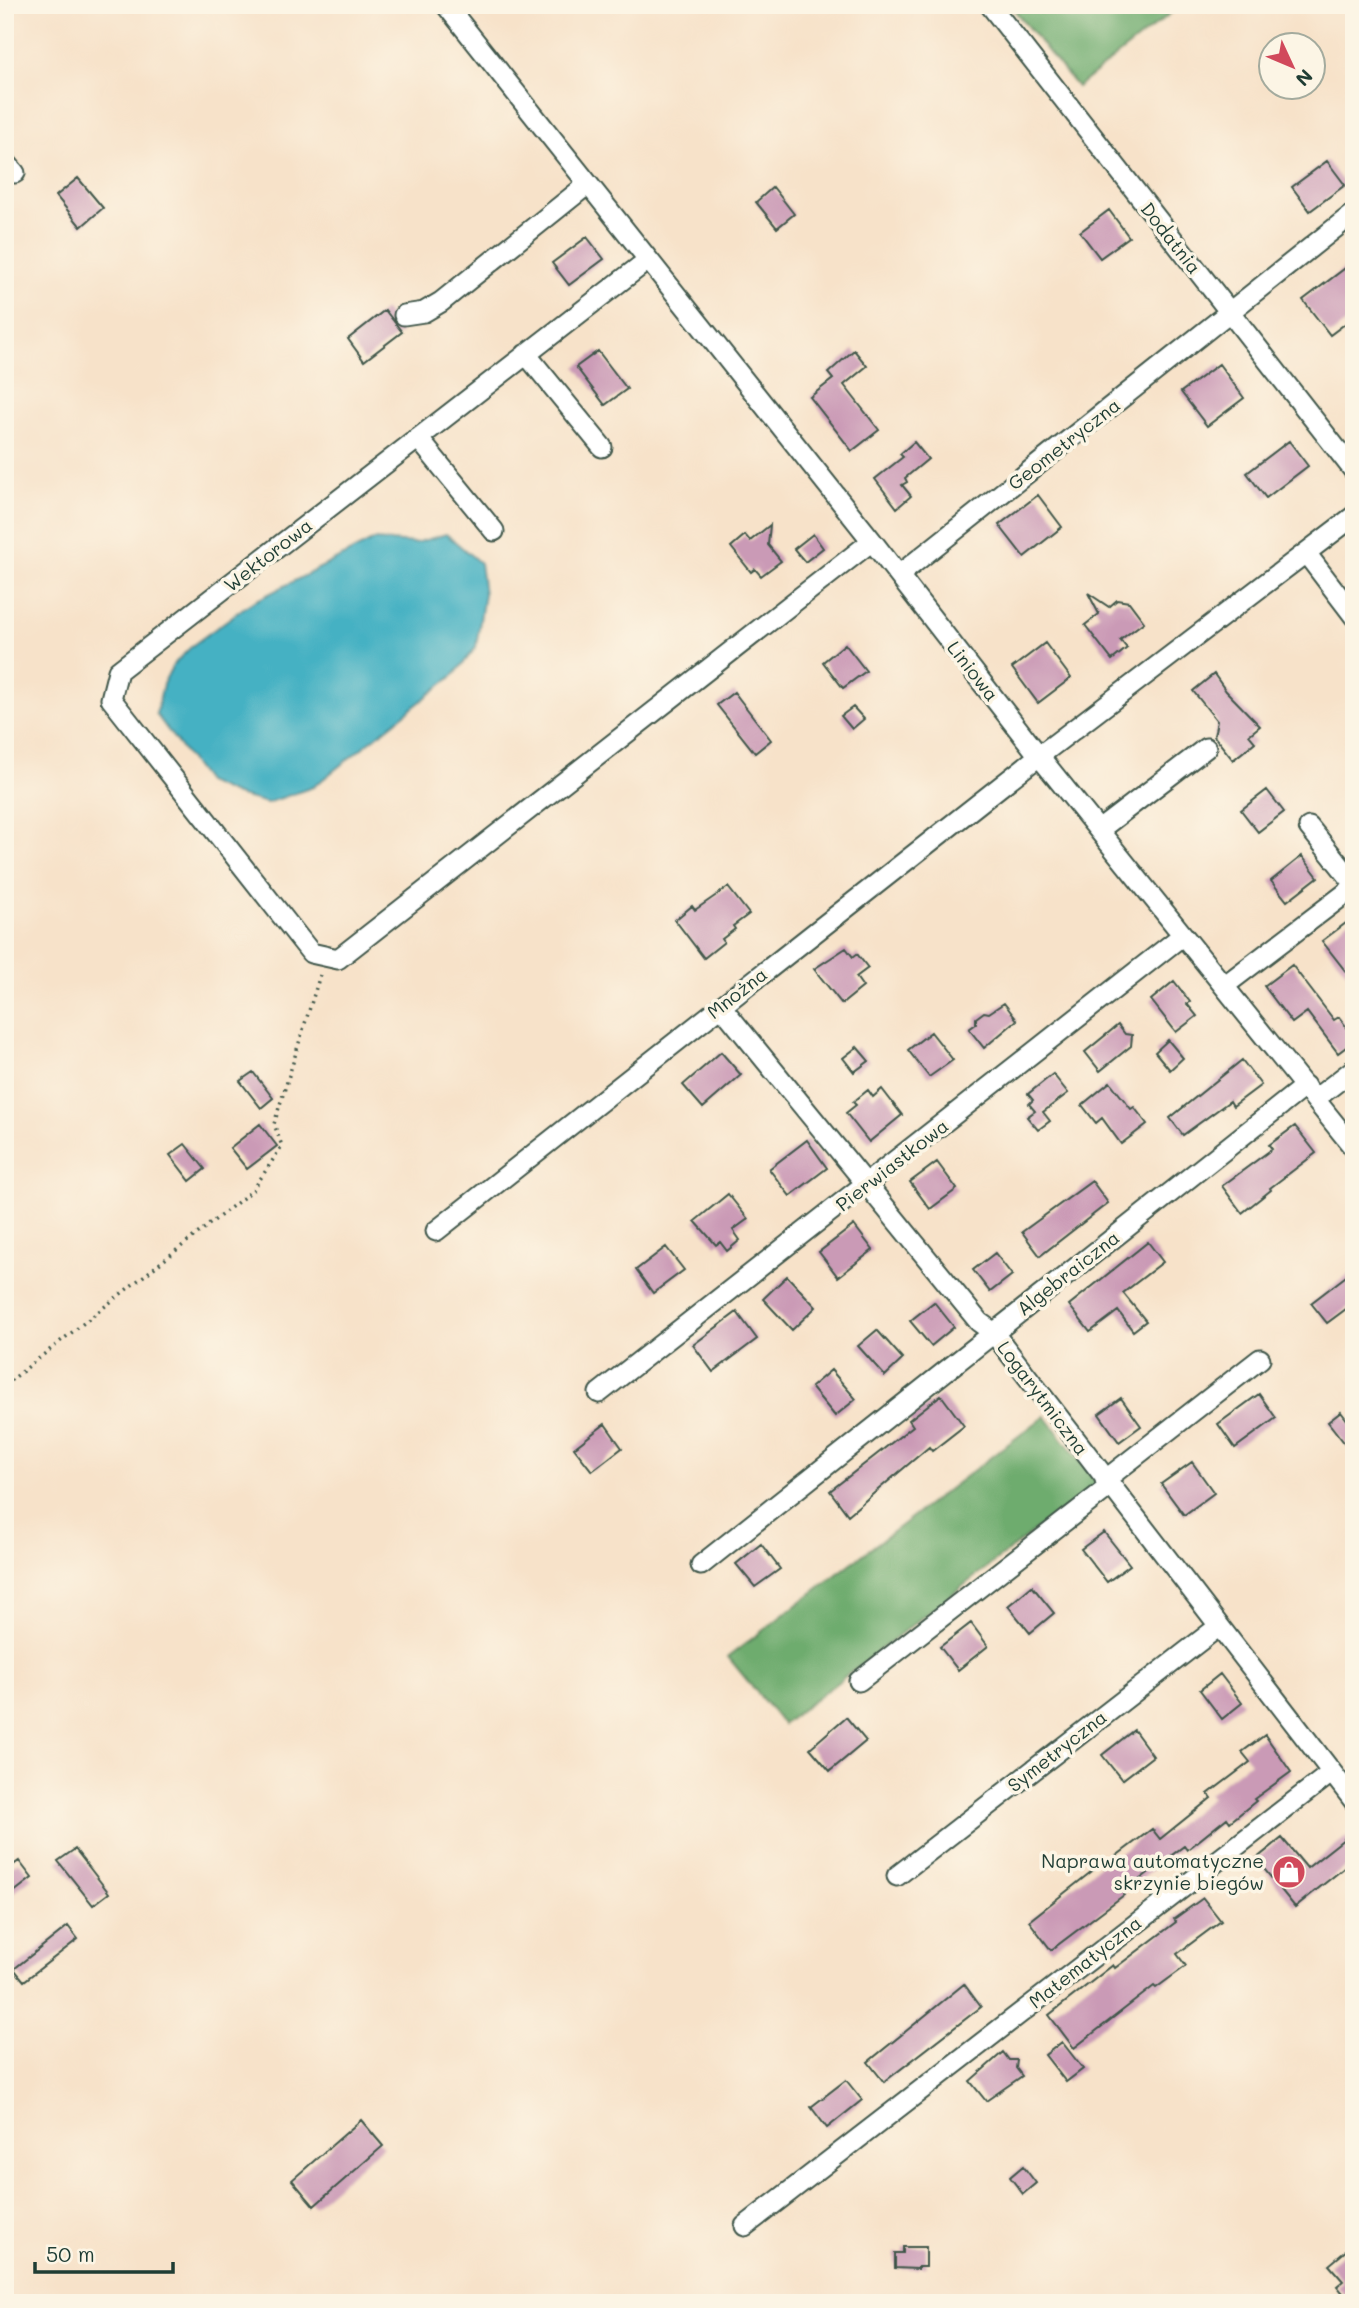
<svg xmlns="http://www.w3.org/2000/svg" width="1359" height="2308" viewBox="0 0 1359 2308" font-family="Mali,sans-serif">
  <rect width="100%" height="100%" fill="#fcf5e5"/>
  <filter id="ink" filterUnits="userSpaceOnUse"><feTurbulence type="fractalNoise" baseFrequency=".0143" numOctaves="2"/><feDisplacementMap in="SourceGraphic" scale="14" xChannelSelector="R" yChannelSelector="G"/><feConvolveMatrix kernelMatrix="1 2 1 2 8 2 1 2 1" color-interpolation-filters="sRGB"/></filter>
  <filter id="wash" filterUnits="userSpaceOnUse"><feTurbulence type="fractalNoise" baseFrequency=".00686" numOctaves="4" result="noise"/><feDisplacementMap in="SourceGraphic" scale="28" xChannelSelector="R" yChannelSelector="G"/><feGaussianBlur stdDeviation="1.57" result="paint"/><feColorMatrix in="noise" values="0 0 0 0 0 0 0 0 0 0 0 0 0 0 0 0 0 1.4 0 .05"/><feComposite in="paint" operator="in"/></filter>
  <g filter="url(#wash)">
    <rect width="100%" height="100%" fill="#f7e2c9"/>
    <path fill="#6eac6e" stroke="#467451" stroke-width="2" d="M 1010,5 L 1181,5 L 1077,87 Z
      M 1045,1416 L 1097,1483 L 783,1724 L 728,1657 Z"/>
    <path fill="#45b1c3" stroke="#32777c" stroke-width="2" d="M 446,534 L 480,563 L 484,594 L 476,647 L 455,674 L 313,787 L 267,803 L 236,795 L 206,782 L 156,714 L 163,684 L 173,665 L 193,645 L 249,604 L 374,540 L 415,543 Z"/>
    <g id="blocks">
      <path fill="#ca9ab6" d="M 1327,161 L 1345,185 L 1310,211 L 1292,187 Z
        M 78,178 L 103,208 L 81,227 L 56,196 Z
        M 773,187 L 794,214 L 777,228 L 756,202 Z
        M 1109,210 L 1129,237 L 1100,258 L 1080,232 Z
        M 587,237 L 604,259 L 569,285 L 552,263 Z
        M 1348,266 L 1354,274 L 1354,317 L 1330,335 L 1303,300 Z
        M 385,310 L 402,332 L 364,361 L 348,339 Z
        M 854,350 L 867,366 L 844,385 L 879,430 L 852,451 L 810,397 L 833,379 L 828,373 Z
        M 598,351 L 627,389 L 605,405 L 576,367 Z
        M 1219,364 L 1244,398 L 1207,426 L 1181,392 Z
        M 1289,441 L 1308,466 L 1266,498 L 1247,473 Z
        M 914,442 L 928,459 L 905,478 L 907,482 L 902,485 L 911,496 L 897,508 L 875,479 L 903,457 L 900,454 Z
        M 1038,495 L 1062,527 L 1024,557 L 999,525 Z
        M 770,525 L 768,545 L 781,561 L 761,576 L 755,569 L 751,572 L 731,547 L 745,535 L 750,541 Z
        M 813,534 L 823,548 L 805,562 L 794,549 Z
        M 1088,593 L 1109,607 L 1117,600 L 1129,602 L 1144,622 L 1120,640 L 1127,648 L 1112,660 L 1085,625 L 1099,614 Z
        M 1045,643 L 1071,678 L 1038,703 L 1012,668 Z
        M 845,644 L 866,671 L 843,688 L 823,662 Z
        M 1214,674 L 1226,691 L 1260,726 L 1249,735 L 1255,742 L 1233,760 L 1214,736 L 1217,721 L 1193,691 Z
        M 734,692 L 771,740 L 755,753 L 717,705 Z
        M 853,707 L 864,719 L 852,729 L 841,716 Z
        M 1267,790 L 1284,812 L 1258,832 L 1241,810 Z
        M 1302,856 L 1318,877 L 1287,901 L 1271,881 Z
        M 728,887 L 749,914 L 733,926 L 735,929 L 722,939 L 724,942 L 704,958 L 675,920 L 692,906 L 695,910 Z
        M 1354,917 L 1354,982 L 1322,941 Z
        M 846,948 L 853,957 L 857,954 L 868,968 L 856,977 L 863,987 L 842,1004 L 814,969 Z
        M 1292,965 L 1334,1020 L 1339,1017 L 1354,1037 L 1354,1041 L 1338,1053 L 1307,1012 L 1292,1023 L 1264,986 Z
        M 1174,981 L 1190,1002 L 1187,1004 L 1197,1016 L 1176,1032 L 1151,1000 Z
        M 1004,1003 L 1017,1020 L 984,1048 L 969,1029 L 976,1024 L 976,1018 L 984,1012 L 989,1013 Z
        M 1118,1025 L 1125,1034 L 1132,1035 L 1131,1046 L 1100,1071 L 1085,1052 Z
        M 931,1032 L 953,1060 L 929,1077 L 908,1050 Z
        M 1168,1040 L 1183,1058 L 1170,1070 L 1155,1052 Z
        M 857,1047 L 869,1061 L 854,1072 L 843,1058 Z
        M 721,1052 L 741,1075 L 703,1108 L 683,1085 Z
        M 1242,1060 L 1261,1085 L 1233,1106 L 1230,1101 L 1183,1135 L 1170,1118 Z
        M 253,1072 L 273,1098 L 261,1108 L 240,1081 Z
        M 1053,1074 L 1068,1093 L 1043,1112 L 1050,1121 L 1038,1130 L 1027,1117 L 1035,1111 L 1029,1104 L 1033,1100 L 1028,1094 Z
        M 1110,1082 L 1131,1109 L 1134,1107 L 1147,1124 L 1121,1144 L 1102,1118 L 1096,1123 L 1082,1105 Z
        M 882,1089 L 902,1115 L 869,1142 L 846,1113 L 856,1105 L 853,1102 L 868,1090 L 873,1097 Z
        M 260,1124 L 277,1146 L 247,1169 L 230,1148 Z
        M 1295,1126 L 1316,1153 L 1270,1188 L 1271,1190 L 1242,1213 L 1222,1186 L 1272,1149 L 1269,1145 Z
        M 807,1140 L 827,1168 L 790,1196 L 769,1169 Z
        M 185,1144 L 205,1169 L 190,1181 L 170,1155 Z
        M 937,1162 L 957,1189 L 930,1209 L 910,1182 Z
        M 1092,1181 L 1108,1203 L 1040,1256 L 1022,1232 Z
        M 728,1194 L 748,1219 L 733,1230 L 740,1240 L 727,1251 L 720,1242 L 716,1245 L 695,1221 Z
        M 854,1225 L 873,1250 L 838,1277 L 819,1252 Z
        M 1148,1242 L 1163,1262 L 1123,1293 L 1146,1321 L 1133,1331 L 1118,1311 L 1090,1332 L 1069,1305 Z
        M 666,1247 L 684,1270 L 653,1293 L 636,1270 Z
        M 995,1253 L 1012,1275 L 990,1292 L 973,1270 Z
        M 1354,1270 L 1354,1303 L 1327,1323 L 1311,1303 Z
        M 787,1276 L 816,1307 L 792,1330 L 763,1299 Z
        M 934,1302 L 954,1327 L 931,1346 L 910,1321 Z
        M 737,1312 L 757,1339 L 713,1372 L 693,1345 Z
        M 877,1330 L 903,1359 L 885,1376 L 858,1346 Z
        M 831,1370 L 856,1399 L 835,1416 L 811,1387 Z
        M 1259,1394 L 1276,1418 L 1235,1448 L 1218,1424 Z
        M 941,1395 L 964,1426 L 932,1451 L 929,1447 L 848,1515 L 830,1491 L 913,1426 L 909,1420 Z
        M 1121,1398 L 1141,1426 L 1119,1442 L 1099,1414 Z
        M 1341,1412 L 1354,1429 L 1354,1455 L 1328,1422 Z
        M 605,1424 L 622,1448 L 592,1471 L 574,1448 Z
        M 1192,1462 L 1214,1493 L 1184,1515 L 1161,1484 Z
        M 1104,1532 L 1130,1565 L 1107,1582 L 1081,1549 Z
        M 761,1544 L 780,1569 L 755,1587 L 736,1564 Z
        M 1032,1586 L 1054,1613 L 1030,1633 L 1008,1606 Z
        M 971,1623 L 988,1646 L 958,1670 L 940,1647 Z
        M 1220,1674 L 1242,1703 L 1222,1719 L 1200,1690 Z
        M 846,1717 L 866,1741 L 830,1771 L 810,1748 Z
        M 1134,1730 L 1153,1756 L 1122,1780 L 1102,1755 Z
        M 1265,1735 L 1291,1772 L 1254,1799 L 1256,1801 L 1230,1822 L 1227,1818 L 1187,1850 L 1184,1846 L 1123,1892 L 1124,1895 L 1051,1950 L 1029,1921 L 1101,1864 L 1103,1866 L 1152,1829 L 1160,1839 L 1211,1798 L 1208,1794 L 1250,1762 L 1242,1752 Z
        M 1354,1831 L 1354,1860 L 1295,1907 L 1256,1859 L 1282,1838 L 1307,1868 Z
        M 75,1849 L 109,1893 L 93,1905 L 58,1861 Z
        M 19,1861 L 32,1878 L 5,1899 L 5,1871 Z
        M 1203,1898 L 1221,1921 L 1177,1954 L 1186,1966 L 1156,1988 L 1154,1986 L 1074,2048 L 1049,2015 L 1113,1965 L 1115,1968 L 1176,1922 L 1174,1919 Z
        M 68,1926 L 78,1939 L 24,1981 L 14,1969 Z
        M 964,1984 L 981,2007 L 884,2082 L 868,2062 Z
        M 1062,2042 L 1083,2069 L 1066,2082 L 1045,2055 Z
        M 1003,2052 L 1009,2060 L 1017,2060 L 1016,2068 L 1022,2076 L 986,2101 L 970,2081 Z
        M 846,2080 L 862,2100 L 827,2128 L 811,2107 Z
        M 361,2120 L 383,2146 L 314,2206 L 292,2180 Z
        M 1023,2166 L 1036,2183 L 1023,2194 L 1010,2177 Z
        M 1354,2244 L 1354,2303 L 1351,2303 L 1337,2286 L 1343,2281 L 1329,2265 Z
        M 903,2247 L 926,2247 L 926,2267 L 918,2267 L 918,2269 L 895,2268 L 895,2253 L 903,2253 Z"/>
    </g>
  </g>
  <g filter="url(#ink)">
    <use href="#blocks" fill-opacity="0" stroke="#3f564a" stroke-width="2"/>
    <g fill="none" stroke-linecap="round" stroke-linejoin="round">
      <defs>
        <path id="minor" d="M 446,5 L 872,541 L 1039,756 L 1354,1148
          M 990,5 L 1354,471
          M 5,161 L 15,173
          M 648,260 L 118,671 L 111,699 L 311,953 L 338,959 L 872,541
          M 404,315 L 424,312 L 441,302 L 588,184
          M 526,354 L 602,447
          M 418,438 L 494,531
          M 1306,553 L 1354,616
          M 899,575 L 1354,213
          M 1309,827 L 1354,883
          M 1099,830 L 1206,748
          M 1224,986 L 1354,887
          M 721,1006 L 979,1322 L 993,1332 L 1354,1801
          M 1315,1099 L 1354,1069
          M 436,1231 L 1039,756 L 1354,516
          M 599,1393 L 1183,935
          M 1105,1480 L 1260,1359
          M 701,1565 L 1305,1086
          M 859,1681 L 1110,1486
          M 897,1876 L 1218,1627
          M 745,2226 L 1331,1773"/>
      </defs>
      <use href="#minor" stroke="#3f564a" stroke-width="23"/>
      <path stroke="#3f564a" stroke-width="3.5" stroke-dasharray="2 5" stroke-linecap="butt" d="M 5,1385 L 253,1190 L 282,1146 L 274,1124 L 320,975"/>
      <use href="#minor" stroke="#fff" stroke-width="19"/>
    </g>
  </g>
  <defs>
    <symbol id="shop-disc" viewBox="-11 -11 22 22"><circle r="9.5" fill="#d1495b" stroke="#fcf5e5"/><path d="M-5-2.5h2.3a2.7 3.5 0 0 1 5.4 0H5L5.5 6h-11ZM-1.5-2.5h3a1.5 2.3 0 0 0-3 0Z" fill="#fff"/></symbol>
  </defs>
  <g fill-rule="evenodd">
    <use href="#shop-disc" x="1270" y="1853" width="38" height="38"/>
  </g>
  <g text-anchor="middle" stroke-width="7" stroke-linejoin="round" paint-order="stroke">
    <g font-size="19" fill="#1f3d34" stroke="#fcf5e5">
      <text transform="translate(1171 238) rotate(52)" y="7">Dodatnia</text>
      <text transform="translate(1064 444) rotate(-38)" y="7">Geometryczna</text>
      <text transform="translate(268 555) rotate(-38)" y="7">Wektorowa</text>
      <text transform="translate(973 671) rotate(52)" y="7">Liniowa</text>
      <text transform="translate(737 993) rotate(-38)" y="7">Mnożna</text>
      <text transform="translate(892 1165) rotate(-38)" y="7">Pierwiastkowa</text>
      <text transform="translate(1068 1273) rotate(-38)" y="7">Algebraiczna</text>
      <text transform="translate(1043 1398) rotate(53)" y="7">Logarytmiczna</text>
      <text transform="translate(1057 1751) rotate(-38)" y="7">Symetryczna</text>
      <text transform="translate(1085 1962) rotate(-38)" y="7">Matematyczna</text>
    </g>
    <g font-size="19" fill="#1f3d34" stroke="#fcf5e5" text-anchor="end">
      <text x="1264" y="1868">Naprawa automatyczne<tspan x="1264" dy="22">skrzynie biegów</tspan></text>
    </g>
  </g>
  <rect width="1359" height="2308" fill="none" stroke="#fcf5e5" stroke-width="28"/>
  <g transform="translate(1292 66) rotate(134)"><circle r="33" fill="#fcf5e5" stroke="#a4ab9e" stroke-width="2"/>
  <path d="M0-5L12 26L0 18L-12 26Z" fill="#d1495b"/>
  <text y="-10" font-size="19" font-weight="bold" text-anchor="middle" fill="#1f3d34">N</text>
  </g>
  <path d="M35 2262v10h138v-10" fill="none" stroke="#1f3d34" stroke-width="3.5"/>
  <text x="46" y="2262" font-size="21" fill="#1f3d34" stroke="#fcf5e5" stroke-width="5" paint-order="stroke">50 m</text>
</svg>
